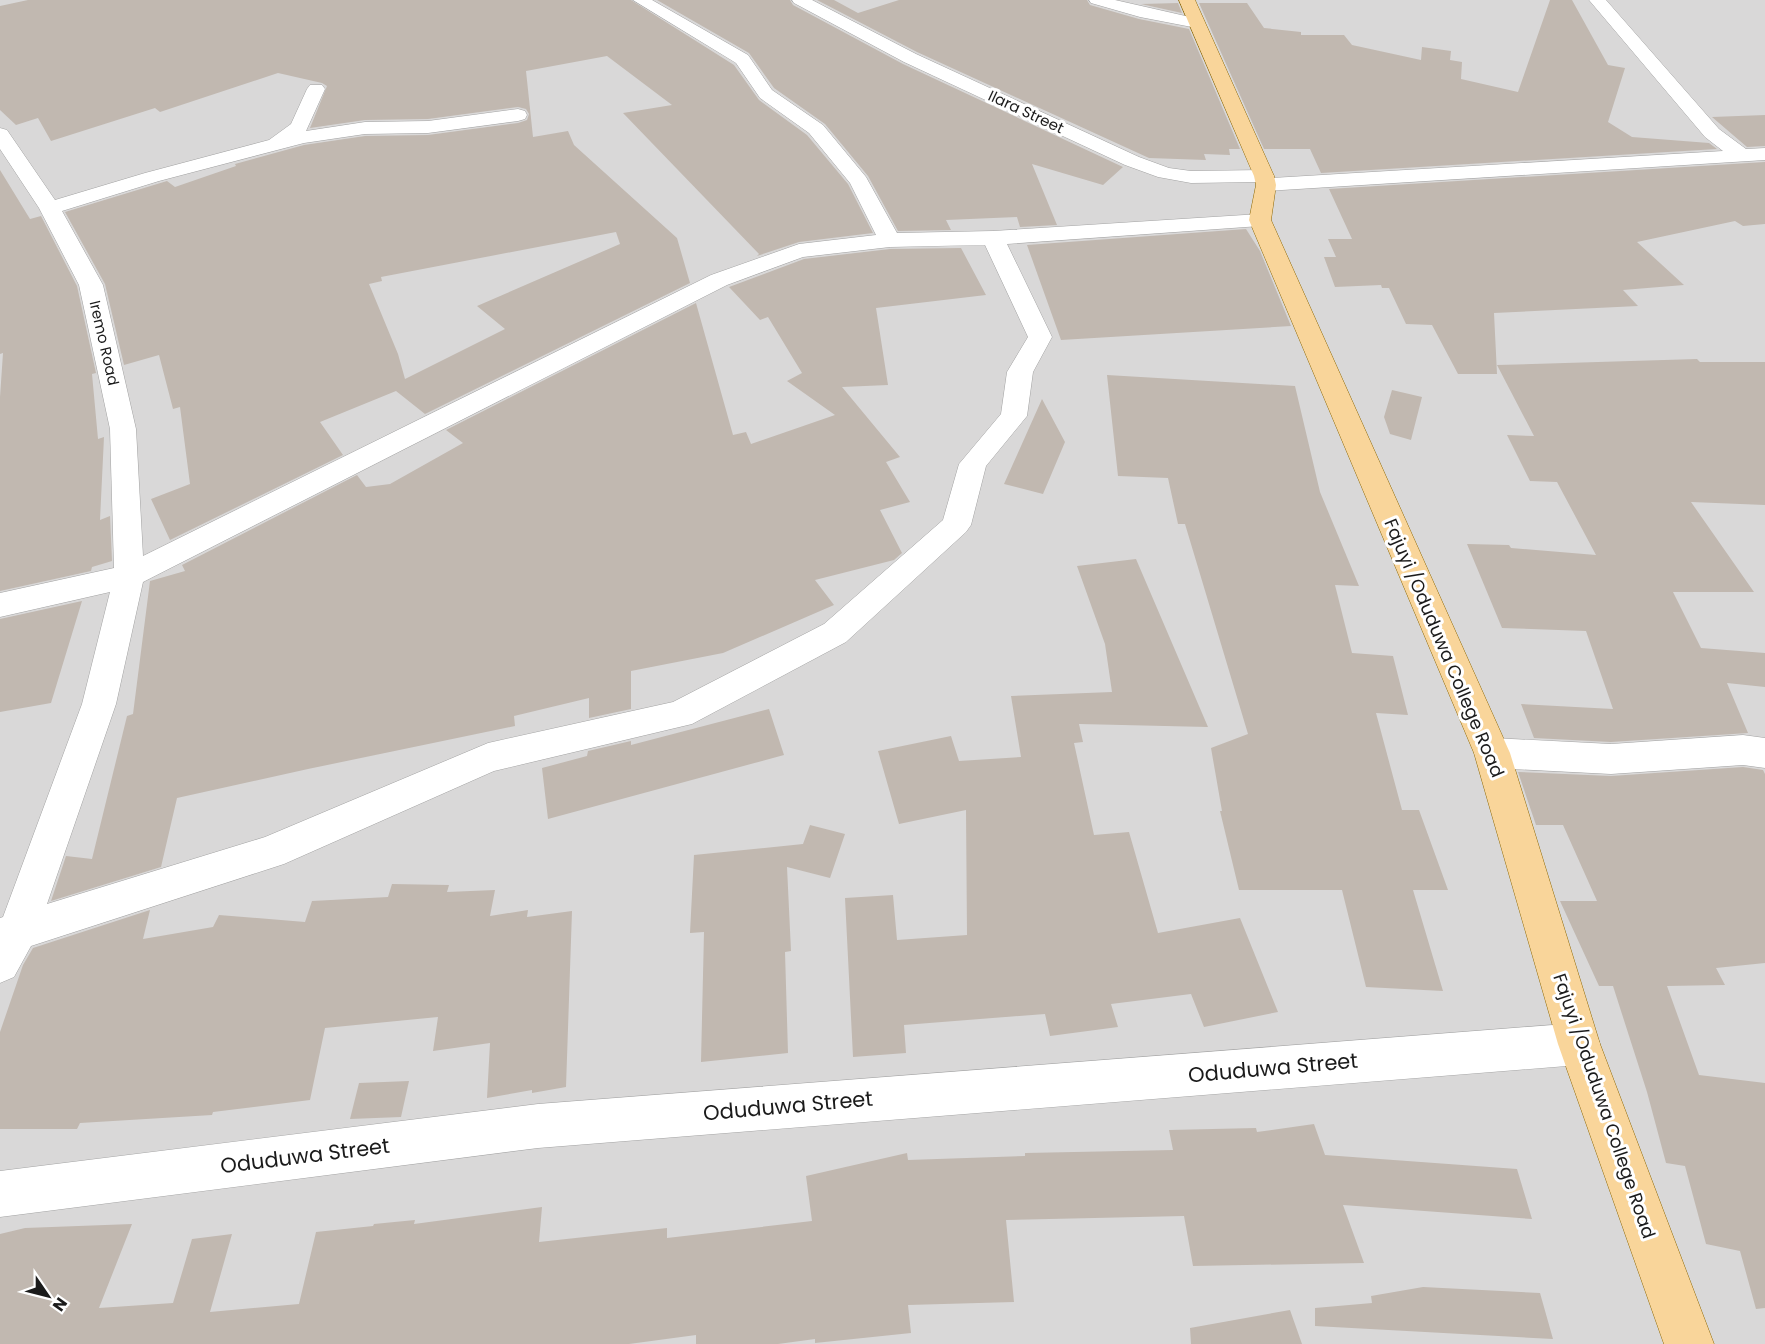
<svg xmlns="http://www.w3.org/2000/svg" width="1765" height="1344" viewBox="0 0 1765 1344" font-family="Poppins,sans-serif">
  <rect width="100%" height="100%" fill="#ede9e1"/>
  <path fill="#d9d8d8" d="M 0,0 L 1765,0 L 1765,1344 L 0,1344 Z"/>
  <path fill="#c1b8b0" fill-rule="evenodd" d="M 28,0 L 631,0 L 734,65 L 759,100 L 807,135 L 848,184 L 873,233 L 799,242 L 757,256 L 759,254 L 623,113 L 672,105 L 607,56 L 526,71 L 533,137 L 568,131 L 574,145 L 677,238 L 690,283 L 425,414 L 396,391 L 320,422 L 343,455 L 170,540 L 151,499 L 190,484 L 180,407 L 173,409 L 159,355 L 124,365 L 105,284 L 65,212 L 167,181 L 175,187 L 236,166 L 235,164 L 304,145 L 365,136 L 428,135 L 518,123 L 527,120 L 529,114 L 526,109 L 518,107 L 428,119 L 365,120 L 310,128 L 327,86 L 322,83 L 278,73 L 160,112 L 155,108 L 51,141 L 38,118 L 16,125 L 0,110 L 0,6 ZM 616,232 L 620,244 L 477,306 L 505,329 L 405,379 L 398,354 L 369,284 L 382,281 L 381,277 Z
    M 657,0 L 790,0 L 793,5 L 903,64 L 1123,167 L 1103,185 L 1032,164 L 1057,225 L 1020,227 L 1017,217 L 946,220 L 951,230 L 898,231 L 868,176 L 825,124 L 774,88 L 749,53 Z
    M 817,0 L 834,0 L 858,13 L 899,0 L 1087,0 L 1090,5 L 1139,19 L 1189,29 L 1240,149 L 1229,149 L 1230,155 L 1204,154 L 1206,160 L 1149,158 L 917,52 Z
    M 1550,0 L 1572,0 L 1608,65 L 1625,68 L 1608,122 L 1632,137 L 1709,143 L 1717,149 L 1321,173 L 1310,149 L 1264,149 L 1199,3 L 1247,3 L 1264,28 L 1301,32 L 1301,35 L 1344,35 L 1352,45 L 1421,60 L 1422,47 L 1451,51 L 1450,60 L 1462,62 L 1461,79 L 1518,92 Z
    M 1178,3 L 1182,13 L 1141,4 Z
    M 1765,115 L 1765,146 L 1747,147 L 1712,117 Z
    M 1765,162 L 1765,224 L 1743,226 L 1735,221 L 1637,242 L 1684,285 L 1623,290 L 1638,306 L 1494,313 L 1497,374 L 1458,374 L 1432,325 L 1406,324 L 1389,288 L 1382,288 L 1381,285 L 1335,287 L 1324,257 L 1336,257 L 1328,239 L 1352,239 L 1329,189 Z
    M 0,170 L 30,219 L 41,216 L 77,286 L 96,373 L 92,374 L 98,439 L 104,437 L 100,520 L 110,516 L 112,561 L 92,567 L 91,571 L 0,591 L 0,397 L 3,353 L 0,354 Z
    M 1246,229 L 1260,251 L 1291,326 L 1061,340 L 1027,245 Z
    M 961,248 L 986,295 L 876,308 L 888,385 L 842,387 L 900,457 L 886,462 L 910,502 L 880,510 L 902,553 L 894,560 L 815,580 L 834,605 L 723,653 L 631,671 L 631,709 L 589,718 L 589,698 L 514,716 L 515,726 L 308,769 L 177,798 L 161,867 L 51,901 L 66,856 L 92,859 L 127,716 L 133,714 L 150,581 L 185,571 L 182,565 L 357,475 L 366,487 L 390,484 L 463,443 L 446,430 L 696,303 L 733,435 L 746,432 L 751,444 L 835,415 L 787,381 L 802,373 L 768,317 L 760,320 L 729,287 L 804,259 L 890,249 Z
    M 1697,359 L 1700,362 L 1765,362 L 1765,505 L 1691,502 L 1754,592 L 1673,592 L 1701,648 L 1765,653 L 1765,687 L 1727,683 L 1748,733 L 1611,742 L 1534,738 L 1521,704 L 1613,709 L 1586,631 L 1502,628 L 1467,544 L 1509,545 L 1511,548 L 1596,555 L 1557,482 L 1530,481 L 1507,435 L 1534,436 L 1497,365 Z
    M 1107,375 L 1295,386 L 1320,492 L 1359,586 L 1335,585 L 1352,653 L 1393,656 L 1408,715 L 1376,713 L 1402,810 L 1419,810 L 1448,890 L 1413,890 L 1443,991 L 1366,987 L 1342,890 L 1239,890 L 1220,811 L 1222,811 L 1211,748 L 1248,734 L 1185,524 L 1178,524 L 1168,478 L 1118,476 Z
    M 1392,390 L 1422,397 L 1411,440 L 1390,434 L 1384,417 Z
    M 1042,399 L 1065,442 L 1043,494 L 1004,484 Z
    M 1136,559 L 1208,727 L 1079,724 L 1083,742 L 1074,743 L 1094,835 L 1129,832 L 1158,933 L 1240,918 L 1278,1012 L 1204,1027 L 1191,994 L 1111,1004 L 1118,1027 L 1050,1036 L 1045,1014 L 904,1025 L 906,1053 L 853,1057 L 845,898 L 893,895 L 897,940 L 967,935 L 966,810 L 899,824 L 878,751 L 951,736 L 959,761 L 1021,757 L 1011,696 L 1112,692 L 1105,644 L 1077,566 Z
    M 82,601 L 51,703 L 0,712 L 0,619 Z
    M 769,709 L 784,755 L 548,819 L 542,768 L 587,756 L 588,751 L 631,741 L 631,745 Z
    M 1743,767 L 1763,770 L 1765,774 L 1765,963 L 1716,968 L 1725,985 L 1667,986 L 1699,1075 L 1765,1083 L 1765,1308 L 1756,1309 L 1740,1251 L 1706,1244 L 1685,1166 L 1666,1163 L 1647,1092 L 1613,986 L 1599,986 L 1560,901 L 1597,901 L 1563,825 L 1536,825 L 1518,772 L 1611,776 Z
    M 810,825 L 845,834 L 830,878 L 787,867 L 791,951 L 785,952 L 788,1053 L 701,1062 L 704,932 L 690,933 L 694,855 L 803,844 Z
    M 392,884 L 449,885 L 447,892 L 495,890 L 490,916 L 528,910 L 527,917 L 572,911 L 566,1087 L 532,1093 L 532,1090 L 487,1098 L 490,1043 L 433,1051 L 438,1017 L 325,1028 L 310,1100 L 213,1112 L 212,1115 L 80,1123 L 77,1129 L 0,1129 L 0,1032 L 23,965 L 33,948 L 150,910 L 143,939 L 213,927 L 219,915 L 305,922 L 312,901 L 388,897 Z
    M 409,1081 L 401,1117 L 350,1119 L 359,1083 Z
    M 1314,1124 L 1325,1155 L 1517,1169 L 1532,1219 L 1343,1205 L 1364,1263 L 1193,1266 L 1184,1216 L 1006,1220 L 1014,1302 L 908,1305 L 911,1333 L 815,1343 L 815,1339 L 778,1344 L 696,1344 L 696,1335 L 629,1344 L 0,1344 L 0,1234 L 25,1228 L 132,1224 L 99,1308 L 173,1303 L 192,1239 L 232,1234 L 210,1312 L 299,1304 L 316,1232 L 373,1226 L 374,1224 L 415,1220 L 414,1224 L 542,1207 L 539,1242 L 667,1228 L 667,1238 L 812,1221 L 806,1176 L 907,1153 L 908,1160 L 1025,1156 L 1025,1153 L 1173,1150 L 1169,1130 L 1256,1128 L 1257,1132 Z
    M 1423,1287 L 1540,1293 L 1553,1339 L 1315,1326 L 1315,1308 L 1372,1303 L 1371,1296 Z
    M 1290,1310 L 1302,1344 L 1191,1344 L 1190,1328 Z"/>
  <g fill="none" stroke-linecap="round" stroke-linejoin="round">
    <defs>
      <path id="minor" d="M 633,0 L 652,0 L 748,55 L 772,90 L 823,125 L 866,177 L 897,233 L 993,231 L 1260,214 L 1268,215 L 1271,220 L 1268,225 L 1260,226 L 1007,244 L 1052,337 L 1033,372 L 1027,416 L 986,466 L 971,525 L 966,532 L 846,642 L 692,724 L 494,771 L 284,864 L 31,946 L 14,977 L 0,983 L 0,918 L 3,917 L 82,704 L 110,592 L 0,617 L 0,593 L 114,568 L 110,429 L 79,285 L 39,208 L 0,149 L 0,128 L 7,130 L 55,200 L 145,173 L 269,140 L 291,124 L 307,89 L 310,85 L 322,85 L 325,89 L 306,131 L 365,122 L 428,121 L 518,109 L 525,111 L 527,115 L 525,119 L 518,121 L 428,133 L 365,134 L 304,143 L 159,181 L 62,211 L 103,285 L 136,429 L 143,556 L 711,275 L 799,244 L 876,235 L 850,183 L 809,133 L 760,98 L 736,63 ZM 985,245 L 1028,337 L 1007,372 L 1001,414 L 959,464 L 943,520 L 824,624 L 673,702 L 488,743 L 265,837 L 47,904 L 116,704 L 143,582 L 727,285 L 803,257 L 890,247 Z
        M 792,0 L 812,0 L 916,54 L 1139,157 L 1169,168 L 1191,171 L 1264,170 L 1271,172 L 1274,176 L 1272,178 L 1723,151 L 1705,137 L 1589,0 L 1606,0 L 1719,129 L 1746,149 L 1765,148 L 1765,160 L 1266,191 L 1259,189 L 1256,185 L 1258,182 L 1191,183 L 1158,177 L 1125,165 L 904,62 L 794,3 Z
        M 1089,0 L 1115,0 L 1203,20 L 1205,23 L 1197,28 L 1140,17 L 1091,3 Z
        M 1743,735 L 1765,738 L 1765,768 L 1743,765 L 1611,774 L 1492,768 L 1480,763 L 1474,753 L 1480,743 L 1492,738 L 1611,744 Z
        M 1579,1023 L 1594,1029 L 1600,1044 L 1594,1059 L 1579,1065 L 538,1148 L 0,1217 L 0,1171 L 538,1104 Z"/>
      <path id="primary" d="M 1179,0 L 1195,0 L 1274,176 L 1276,185 L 1271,220 L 1510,753 L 1600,1044 L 1714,1344 L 1664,1344 L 1558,1044 L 1474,753 L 1249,220 L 1256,185 L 1254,176 Z"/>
    </defs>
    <use href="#minor" stroke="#a2a2a2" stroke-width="1"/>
    <use href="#primary" stroke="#8e6804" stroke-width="1"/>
    <use href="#minor" fill="#fff" fill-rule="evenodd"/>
    <use href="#primary" fill="#f9d59a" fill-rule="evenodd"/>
  </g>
  <g text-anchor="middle" stroke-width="6" stroke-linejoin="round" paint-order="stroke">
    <g font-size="15" fill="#1b1b1b" stroke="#fff">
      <text transform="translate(1026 112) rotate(25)" y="5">Ilara Street</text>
      <text transform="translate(104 343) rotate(77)" y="5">Iremo Road</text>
    </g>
    <g font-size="18" fill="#1b1b1b" stroke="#fff">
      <text transform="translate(1444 648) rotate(67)" y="6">Fajuyi /Oduduwa College Road</text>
      <text transform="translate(1604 1106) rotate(71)" y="6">Fajuyi /Oduduwa College Road</text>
    </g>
    <g font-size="21" fill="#1b1b1b" stroke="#fff">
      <text transform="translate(1273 1068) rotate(-5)" y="7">Oduduwa Street</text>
      <text transform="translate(788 1106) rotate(-5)" y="7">Oduduwa Street</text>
      <text transform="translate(305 1156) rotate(-7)" y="7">Oduduwa Street</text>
    </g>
  </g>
  <g transform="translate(48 1296) rotate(125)" stroke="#ffffff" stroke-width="4.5" paint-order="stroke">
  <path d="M0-4.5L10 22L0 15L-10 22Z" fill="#1b1b1b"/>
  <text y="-9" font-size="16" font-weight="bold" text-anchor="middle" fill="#1b1b1b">N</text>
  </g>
</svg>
